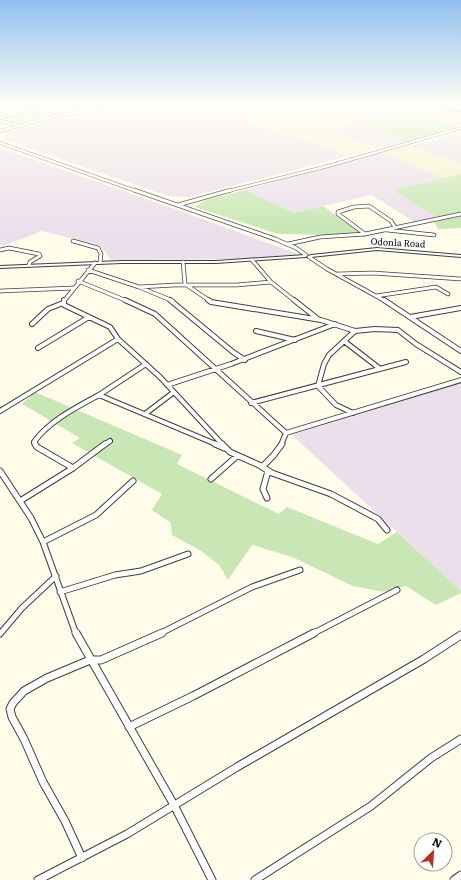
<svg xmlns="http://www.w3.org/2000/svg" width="461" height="880" viewBox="0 0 461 880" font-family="Literata,serif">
  <rect width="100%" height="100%" fill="#fffde9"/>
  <path fill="#eadfea" d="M 150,106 L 230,106 L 248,112 L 231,116 L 292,137 L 297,136 L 347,156 L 189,197 L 168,196 L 3,139 L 6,134 L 8,133 L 7,132 L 76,114 Z
    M 306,106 L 431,106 L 461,111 L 461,125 L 354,124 L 407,141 L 378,148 L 326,130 L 352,123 Z
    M 454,134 L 461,136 L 461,164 L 409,146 Z
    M 0,148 L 175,209 L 298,254 L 246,259 L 111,260 L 100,245 L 42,231 L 3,246 L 0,245 Z
    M 380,153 L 445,178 L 392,190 L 438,217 L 415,222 L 371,195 L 293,213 L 245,190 Z
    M 461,383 L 461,591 L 292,435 Z"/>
  <path fill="#f2f3cb" d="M 230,106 L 306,106 L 353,123 L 327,130 L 378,148 L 347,156 L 297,136 L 292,137 L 231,116 L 248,112 Z
    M 408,146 L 461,164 L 461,174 L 445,178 L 380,153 Z"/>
  <path fill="#c9e7b5" d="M 41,106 L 54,106 L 71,111 L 12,124 L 0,122 L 0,118 Z
    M 406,111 L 458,126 L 407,141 L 353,123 Z
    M 461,174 L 461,228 L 438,229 L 433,218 L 438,217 L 392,190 Z
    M 245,190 L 293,213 L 323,206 L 362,234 L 341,235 L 278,234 L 195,207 L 205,200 Z
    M 35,392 L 182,455 L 177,464 L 279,514 L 287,507 L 378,544 L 397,532 L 461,591 L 461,593 L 436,605 L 406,586 L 384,592 L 353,586 L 292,557 L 252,545 L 228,580 L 219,565 L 201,551 L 172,535 L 171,523 L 152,510 L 162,494 L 72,443 L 80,438 L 22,404 Z"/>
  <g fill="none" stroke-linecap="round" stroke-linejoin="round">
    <defs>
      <path id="minor-far4" d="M 83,106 L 94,108
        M 447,106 L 461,109
        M 0,108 L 6,106
        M 0,111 L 13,113 L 0,118
        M 13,114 L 39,106
        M 0,121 L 18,125
        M 0,131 L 56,116 L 123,106
        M 0,143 L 136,191
        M 228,191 L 328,166 L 461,128"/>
      <path id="minor-far3" d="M 134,190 L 275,239 L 296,248 L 306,255
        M 178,205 L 231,190
        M 387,230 L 434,235
        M 365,234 L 338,214 L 338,212 L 354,207 L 369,206 L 391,221 L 395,227
        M 73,241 L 98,248 L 101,254 L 100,262
        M 288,244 L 320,237 L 365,234 L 461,214
        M 0,250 L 9,248 L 39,254 L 40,256 L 30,262 L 29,265
        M 309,257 L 327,269 L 385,301
        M 252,260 L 271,282 L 295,301
        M 183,262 L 185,284 L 210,301
        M 88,270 L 139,287 L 173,301
        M 337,274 L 373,273 L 461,279
        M 78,281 L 127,301
        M 139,287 L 175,285 L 237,285 L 271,282
        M 0,291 L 73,288
        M 376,296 L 436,287 L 448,294
        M 64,301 L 95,263"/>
      <path id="minor-far2" d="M 64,300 L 64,305 L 110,327 L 118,339 L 160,377 L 223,445
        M 125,300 L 155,314 L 286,433
        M 170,300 L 233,352 L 245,360
        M 208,300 L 211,302 L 321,320 L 355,331 L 375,329 L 398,330 L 416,344 L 461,372
        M 294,300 L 318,319
        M 384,300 L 461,351
        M 410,317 L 461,308
        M 32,324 L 48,309 L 63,303
        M 256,331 L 295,340
        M 344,341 L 379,368
        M 38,348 L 89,317
        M 146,364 L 99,395 L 218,445
        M 167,385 L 231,364 L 335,324
        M 251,403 L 406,362
        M 0,411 L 118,339
        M 353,413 L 336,405 L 318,386 L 324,364 L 329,355 L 355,331
        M 145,414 L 174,392
        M 36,445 L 34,442 C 49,421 77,407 99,395
        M 104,445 L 110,441
        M 281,445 L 286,433 L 461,380"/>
      <path id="minor-far1" d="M 35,444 L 37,447 L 73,468
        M 215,444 L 224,448
        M 222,444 L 230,452 L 259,465 L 272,473 L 331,494 L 378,519 L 387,530
        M 262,467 L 273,456 L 282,444
        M 0,471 L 31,518 L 43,542 L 76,634
        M 211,479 L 237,456
        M 267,498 L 263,489 L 268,471
        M 20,501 L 73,468 L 105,444
        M 43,542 L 96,515 L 133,481
        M 60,592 L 115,575 L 141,571 L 188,554
        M 0,634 L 22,608 L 56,576
        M 159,634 L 252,587 L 300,570
        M 312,634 L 397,590"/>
      <path id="minor" d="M 76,633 L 174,805 L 212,880
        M 129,727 L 193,696 L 314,633
        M 82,858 L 65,821 L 43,782 L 24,739 L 12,717 L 10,709 L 13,703 L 24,691 L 47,678 L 90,660 L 101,660 L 162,633
        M 38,880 L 127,834 L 237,767 L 424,659 L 461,635
        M 255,880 L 371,806 L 431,758 L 461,739
        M 454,880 L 461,875"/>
      <path id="tertiary" d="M 438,106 L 441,106 L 461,109 L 461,111 Z
        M 377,248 L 461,255 L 461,257 L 377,250 L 311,257 L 309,256 L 311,255 Z
        M 305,255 L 306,255 L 306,257 L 216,263 L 122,263 L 0,268 L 0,266 L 122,261 L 216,261 Z"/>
    </defs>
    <use href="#minor-far4" stroke="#3e3e3e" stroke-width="3.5"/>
    <use href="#minor-far3" stroke="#3e3e3e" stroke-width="4.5"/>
    <use href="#minor-far2" stroke="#3e3e3e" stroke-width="6"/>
    <use href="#minor-far1" stroke="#3e3e3e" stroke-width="7"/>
    <use href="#minor" stroke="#3e3e3e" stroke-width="9"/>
    <use href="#tertiary" stroke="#3e3e3e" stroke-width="2"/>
    <use href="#minor-far4" stroke="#fff" stroke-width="2.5"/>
    <use href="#minor-far3" stroke="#fff" stroke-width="3"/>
    <use href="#minor-far2" stroke="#fff" stroke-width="4"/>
    <use href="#minor-far1" stroke="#fff" stroke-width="5"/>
    <use href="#minor" stroke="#fff" stroke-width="7"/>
    <use href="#tertiary" fill="#fff" fill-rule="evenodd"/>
  </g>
  <linearGradient id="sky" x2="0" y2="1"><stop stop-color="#91c0ed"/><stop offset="0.46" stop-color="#fffef5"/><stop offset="1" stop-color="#fffef5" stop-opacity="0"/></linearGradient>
  <rect width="461" height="229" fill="url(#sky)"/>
  <g text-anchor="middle" stroke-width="4" stroke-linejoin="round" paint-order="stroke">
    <g font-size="9" fill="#0b0b0b" stroke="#fff">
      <text transform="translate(398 243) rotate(3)" y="3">Odonla Road</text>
    </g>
  </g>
  <g transform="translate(433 852) rotate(25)"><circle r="19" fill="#ffffff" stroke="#9d9d9d"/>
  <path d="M0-3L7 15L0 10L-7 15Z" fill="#b73227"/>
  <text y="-6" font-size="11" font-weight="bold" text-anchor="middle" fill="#0b0b0b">N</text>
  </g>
</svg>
